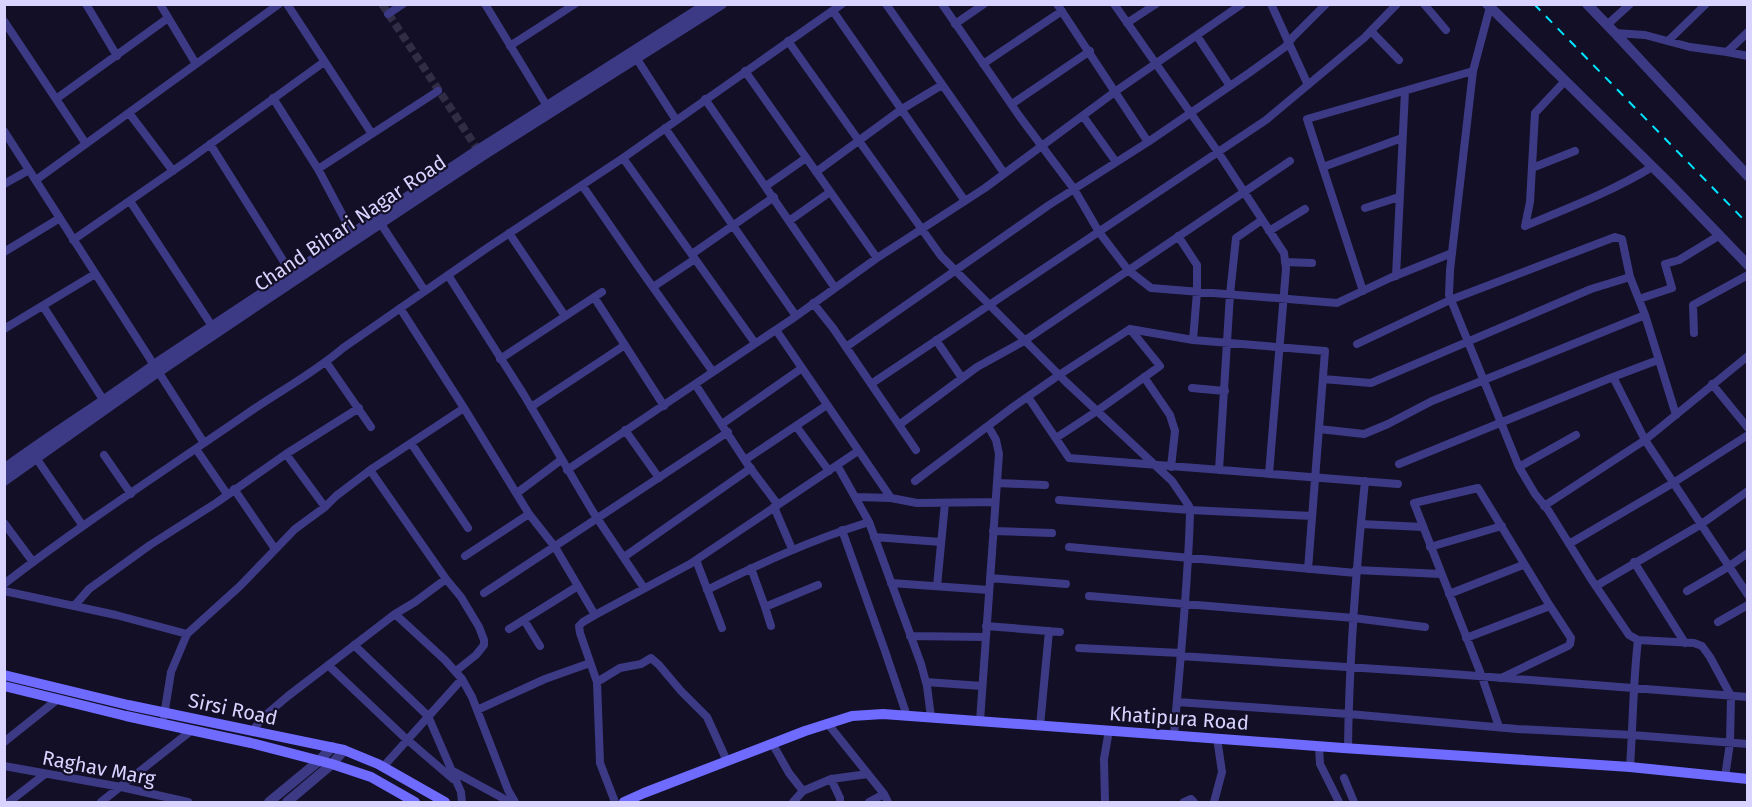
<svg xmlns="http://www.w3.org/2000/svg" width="1752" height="807" viewBox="0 0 1752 807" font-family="'Fira Sans',sans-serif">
  <rect width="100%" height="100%" fill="#130f26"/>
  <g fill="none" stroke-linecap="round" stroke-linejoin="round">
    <path stroke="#312d47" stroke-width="8" stroke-dasharray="8 4" stroke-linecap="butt" d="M 382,4 L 480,153"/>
    <path stroke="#3d3a85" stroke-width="8" d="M 86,4 L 117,56
      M 160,4 L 196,64
      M 287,4 L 372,134
      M 485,4 L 547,106
      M 886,4 L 1004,173
      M 942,4 L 1020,117 L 1074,189 L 1099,232 L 1128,270 L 1151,288 L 1337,303 L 1390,278 L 1452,253
      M 1057,4 L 1148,142
      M 1114,4 L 1218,152 L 1284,253 L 1286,269 L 1269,474
      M 1271,4 L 1308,85
      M 1424,4 L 1446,30
      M 1490,7 L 1473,71 L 1450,270 L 1449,295 L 1519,467 L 1535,494 L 1548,510 L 1591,579 L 1629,635 L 1638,640 L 1694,643 L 1702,646 L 1710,657 L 1731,696 L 1730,743 L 1725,777
      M 833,11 L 965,201
      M 388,14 L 403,4
      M 4,21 L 86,144
      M 1127,23 L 1156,4
      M 955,24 L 984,4
      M 1607,25 L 1630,4
      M 1371,31 L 1399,60
      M 1615,33 L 1645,35 L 1690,47 L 1727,52 L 1748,56
      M 1197,36 L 1230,86
      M 1669,40 L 1706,4
      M 788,41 L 941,256 L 1066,382 L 1172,481 L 1189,506 L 1190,513 C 1188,588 1180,661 1174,735
      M 510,46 L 575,4
      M 1727,52 L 1748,32
      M 635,56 L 676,120
      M 983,64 L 1062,11
      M 745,71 L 877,258
      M 273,98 L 318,169 L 352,233
      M 56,99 L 168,18
      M 705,99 L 835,288
      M 1012,104 L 1090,51
      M 129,113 L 173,171
      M 1083,116 L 1116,162
      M 665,128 L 796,316
      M 4,131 L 204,443
      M 210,144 L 291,273
      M 623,158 L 755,343
      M 1323,167 L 1402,138
      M 1532,168 L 1575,151
      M 318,169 L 438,91
      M 816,172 L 902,109 L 942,85
      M 36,180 L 279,4
      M 4,184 L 29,170
      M 582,185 L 640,269 L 713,372
      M 766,186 L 806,158
      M 130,201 L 212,326
      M 1365,208 L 1399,197
      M 789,221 L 830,192
      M 381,224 L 425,291
      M 1525,226 L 1530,202 L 1535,113 L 1565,81
      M 1525,226 C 1568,208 1613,191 1652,167
      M 1269,231 L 1305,209
      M 509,233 L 565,316
      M 1178,236 L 1197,265 L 1197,292 L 1193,340
      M 73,240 L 187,161 L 324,62
      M 4,252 L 60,218
      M 692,254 L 774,197
      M 1285,262 L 1312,263
      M 448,275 L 524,395 L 593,512 L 644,588
      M 1396,276 L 1405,91
      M 653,287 L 695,259
      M 1363,291 L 1307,119 L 1473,71
      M 594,297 L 664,406
      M 1639,299 L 1672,288 L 1665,264 L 1679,260 L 1720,235
      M 813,303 L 833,328 L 916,450
      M 43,306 L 104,401
      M 400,308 L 464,408 L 529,514 L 555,547 L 595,615 L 583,622 L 579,626 L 580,633 L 597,682 L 600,763 L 615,802
      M 4,329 L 95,274
      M 776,330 L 891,498 L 917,503 L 995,502
      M 1694,333 L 1693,305 L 1748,275
      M 936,340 L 962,378
      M 1357,344 L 1450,300 L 1615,237 L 1622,239 L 1630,277 L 1645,315 L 1676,415
      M 846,347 L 1049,205 L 1148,142 L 1249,73 L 1285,47 L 1293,37 L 1326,4
      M 500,359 L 602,292
      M 326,362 L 371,427
      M 1144,377 L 1170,415 L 1175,431 L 1171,467
      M 1613,377 L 1645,440 L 1748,595
      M 1323,379 L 1371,383 L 1591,289 L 1630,277
      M 695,384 L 748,465 L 778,505
      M 871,384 L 1266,120 L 1364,38 L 1397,4
      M 1712,384 L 1748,428
      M 1192,388 L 1225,391
      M 1028,397 L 1069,458 L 1398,484
      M 531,407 L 625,345
      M 722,424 L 802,368
      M 899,425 L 977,367 L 1024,341 L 1290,161
      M 796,426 L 829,471
      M 1319,429 L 1364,434 L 1388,424 L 1432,401 L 1645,315
      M 625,430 L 659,478
      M 1056,438 L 1097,411 L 1160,366 L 1130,329
      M 411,443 L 468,528
      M 196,449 L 227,494
      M 286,454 L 325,507
      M 34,455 L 83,526
      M 104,455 L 131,494
      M 745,460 L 827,405
      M 1399,464 L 1613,377 L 1658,360
      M 837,465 L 869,522 L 921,664 L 927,686 L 931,717
      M 1519,467 L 1576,435
      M 370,470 L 446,579 L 461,597 L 479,627 L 484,640 L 484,645 L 476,655 L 456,671
      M 567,470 L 792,319 L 877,258 L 985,188 L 1116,91 L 1242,4
      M 1219,470 L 1230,294 L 1236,238 L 1262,220
      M 915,481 L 1013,407 L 1059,375 L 1130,329 L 1193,340 L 1325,351 L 1308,569
      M 997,483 L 1045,485
      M 234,489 L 275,549
      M 517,493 L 561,460
      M 856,497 L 891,498
      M 1059,500 L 1190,510 L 1312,516
      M 1544,506 L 1645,440 L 1748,356
      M 774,507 L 792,549
      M 4,523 L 33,562
      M 1361,524 L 1423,527
      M 842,530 L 885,651 L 907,716
      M 993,531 L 1052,533
      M 874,537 L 941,542
      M 1569,544 L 1673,483 L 1748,435
      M 1069,547 L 1356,573
      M 1430,547 L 1502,526
      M 465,556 L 529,514
      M 624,557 L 751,468
      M 696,560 L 722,628
      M 1634,562 L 1685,643
      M 751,568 L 765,607 L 818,585
      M 1356,570 L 1441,574
      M 990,578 L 1066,584
      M 891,583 L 989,590
      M 4,584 C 83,523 167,469 248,413 C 280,391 314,373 343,348 L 487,248 L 623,158 L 842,4
      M 937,586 L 945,503
      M 1596,586 L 1700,525 L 1748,491
      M 707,590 C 761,563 811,540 869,522
      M 4,591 L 116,615 L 187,634
      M 1687,591 L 1728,567 L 1748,553
      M 484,593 L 728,432
      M 1449,594 L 1523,565
      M 1089,596 L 1354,618 L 1425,627
      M 75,605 L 89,589 L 150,545 L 216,503 L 286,454 L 359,408
      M 765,607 L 771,626
      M 395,614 L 445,660 L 462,679 L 472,697 L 508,790 L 515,802
      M 595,615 L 690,564 L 858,451
      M 524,620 L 540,646
      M 1718,622 L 1748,605
      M 986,626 L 1060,632
      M 509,629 L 578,586
      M 910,636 L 985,637
      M 1466,638 L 1550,606
      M 354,645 L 428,716 L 461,792 L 462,802
      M 1079,648 L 1180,653
      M 1180,656 L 1439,673 L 1748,697
      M 328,665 L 403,736 L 453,779
      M 597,682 L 620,668 L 641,664 L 651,658 L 659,665 L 681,691 L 707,717 L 727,761
      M 926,682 L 982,686
      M 1177,702 L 1349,714 L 1517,729 L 1632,735 L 1748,744
      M 477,710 L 545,679 L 590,663
      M 164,716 L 171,672 L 187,634 L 240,586 L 295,529 L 325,507 L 336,496 L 373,468 L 464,408
      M 980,721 L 999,454 L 996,440 L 988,426
      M 828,724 L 884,794 L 888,802
      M 1040,726 L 1049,631
      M 1499,727 L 1482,677 L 1414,503 L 1478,488 L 1550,606 L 1571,638 L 1570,644 L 1568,646 L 1501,678
      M 253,731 L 261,719 L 288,696 L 395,614 L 415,602 L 446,579
      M 4,742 L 58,699
      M 772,743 L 789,773 L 803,791 L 793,802
      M 1319,746 L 1320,764 L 1339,802
      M 1348,748 C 1349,659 1356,570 1365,481
      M 4,766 L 121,787 L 188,802
      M 383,767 L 462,679
      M 1630,767 C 1633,724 1633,682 1638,640
      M 451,770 L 510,802
      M 1344,778 L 1354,802
      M 831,779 L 840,798 L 840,802
      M 803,791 L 831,779 L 868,774
      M 9,802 L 45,774
      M 101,802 L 192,730
      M 869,802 L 884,794
      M 1105,802 L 1104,759 L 1109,730
      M 1184,802 L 1191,799 L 1194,802
      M 1214,802 L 1222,772 L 1217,738"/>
    <path stroke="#3d3a85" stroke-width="10" d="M 1487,4 L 1668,182 L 1748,265
      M 1587,4 L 1615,33 L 1748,176
      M 4,469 C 53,433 105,401 154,365 L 478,150 L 707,4
      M 4,481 L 158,372 L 295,280 L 482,156 L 722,4
      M 269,802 L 319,761 L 332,747
      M 287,802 L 332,764 L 344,750"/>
    <path stroke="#6f6bff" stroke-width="10" d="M 4,675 L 128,705 L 344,750 L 378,764 L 445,802
      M 4,686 L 126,716 L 251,743 L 332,764 L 371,777 L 415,802
      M 624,802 L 644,793 L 805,731 L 852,716 L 883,714 L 1343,748 L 1630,767 L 1748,779"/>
    <path stroke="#00e5ff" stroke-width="2" stroke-dasharray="9 8" stroke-linecap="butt" d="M 1534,4 L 1748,224"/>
  </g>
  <g text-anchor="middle" stroke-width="4.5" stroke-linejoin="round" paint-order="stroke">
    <g font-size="20" fill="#d9d4ff" stroke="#130f26">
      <text transform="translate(350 223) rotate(-34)" y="7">Chand Bihari Nagar Road</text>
      <text transform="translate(233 709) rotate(12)" y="7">Sirsi Road</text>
      <text transform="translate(1179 718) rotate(4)" y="7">Khatipura Road</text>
      <text transform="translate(99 768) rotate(11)" y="7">Raghav Marg</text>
    </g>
  </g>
  <rect width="1752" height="807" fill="none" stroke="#d9d4ff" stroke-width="12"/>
</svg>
